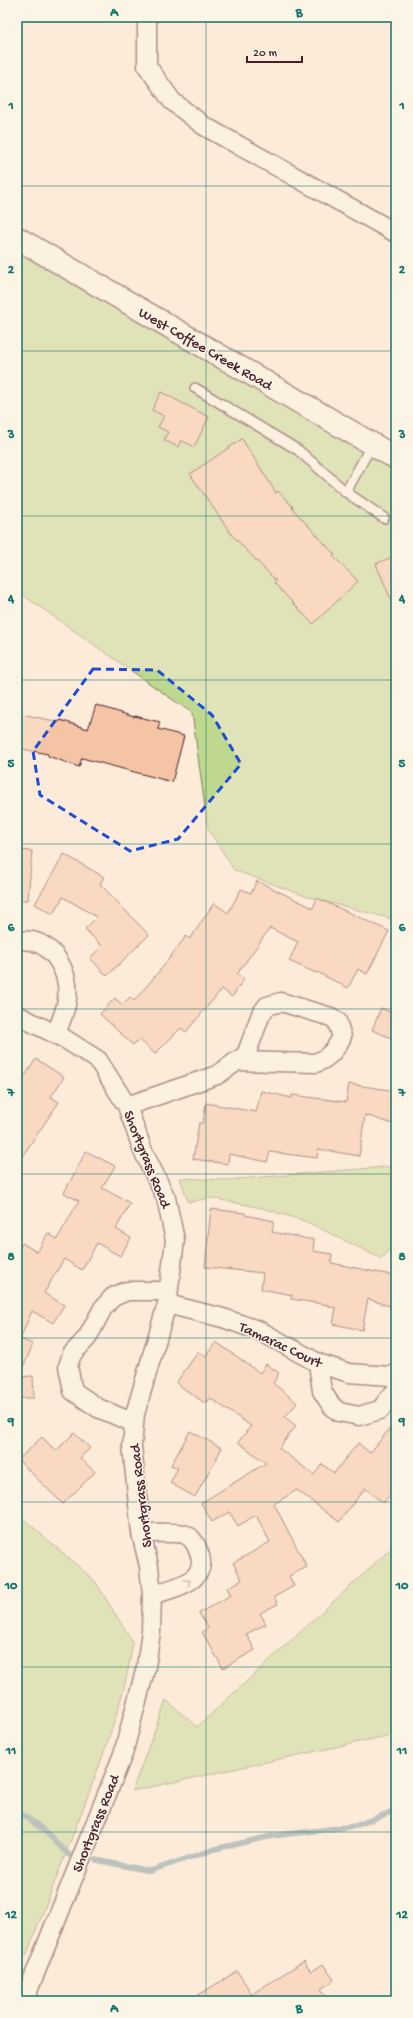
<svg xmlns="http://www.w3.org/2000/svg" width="413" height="2018" viewBox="0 0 413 2018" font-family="'Gochi Hand',sans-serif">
  <rect width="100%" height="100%" fill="#fbebd8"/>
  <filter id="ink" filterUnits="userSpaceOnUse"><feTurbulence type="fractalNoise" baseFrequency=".025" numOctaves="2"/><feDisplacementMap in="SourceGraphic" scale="8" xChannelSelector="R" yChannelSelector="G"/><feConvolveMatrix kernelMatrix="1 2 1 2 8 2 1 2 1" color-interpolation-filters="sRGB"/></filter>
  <g filter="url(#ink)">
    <path fill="#bed890" stroke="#847c5e" d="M 17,250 L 396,471 L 396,920 L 308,897 L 234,870 L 208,829 L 192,713 L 17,591 Z
      M 396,1166 L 396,1240 L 382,1259 L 305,1221 L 262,1208 L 211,1198 L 188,1202 L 180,1178 L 226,1180 Z
      M 17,1513 L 95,1581 L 133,1643 C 124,1702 103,1756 82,1811 C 63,1860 45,1908 26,1956 L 17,1958 Z
      M 396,1544 L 396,1734 L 132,1791 L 166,1700 L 197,1727 Z"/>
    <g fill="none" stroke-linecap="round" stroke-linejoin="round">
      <path stroke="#72919e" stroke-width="5.5" d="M 17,1811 L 44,1830 L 69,1855
        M 96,1860 L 150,1871 L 215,1849 L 272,1836 L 355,1826 L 396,1810"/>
    </g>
    <path fill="#f5c4a5" stroke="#4a1f2b" d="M 161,392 L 209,417 L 194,447 L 181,440 L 178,447 L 164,440 L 168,432 L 158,427 L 164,416 L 152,410 Z
      M 242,439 L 276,493 L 278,491 L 293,507 L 292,508 L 335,555 L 333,556 L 358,581 L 313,624 L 274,583 L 276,581 L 232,535 L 190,474 Z
      M 396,555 L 396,611 L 376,564 Z
      M 96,705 L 134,717 L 135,716 L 160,722 L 158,729 L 184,736 L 172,782 L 82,758 L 79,767 L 48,756 L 48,754 L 17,748 L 17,713 L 59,722 L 60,720 L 88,729 Z
      M 17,850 L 32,851 L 28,900 L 17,900 Z
      M 64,854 L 104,877 L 100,884 L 149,935 L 107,976 L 90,958 L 102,946 L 85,929 L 97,917 L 63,897 L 53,914 L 35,904 Z
      M 257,881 L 313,908 L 317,898 L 389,931 L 367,974 L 358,969 L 348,988 L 317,972 L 316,973 L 289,961 L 298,942 L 270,928 L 237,974 L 244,979 L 232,997 L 222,989 L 186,1032 L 181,1028 L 155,1054 L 139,1039 L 133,1045 L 100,1014 L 115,998 L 122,1005 L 130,997 L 134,1001 L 162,968 L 186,936 L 190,939 L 214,903 L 228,913 L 241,889 L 251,893 Z
      M 381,1008 L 396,1015 L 396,1040 L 372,1030 Z
      M 36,1059 L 64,1077 L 51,1097 L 59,1102 L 17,1164 L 17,1088 Z
      M 349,1084 L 396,1091 L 396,1125 L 365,1115 L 359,1156 L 318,1149 L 317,1158 L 270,1152 L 267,1162 L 229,1154 L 228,1164 L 193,1159 L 199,1123 L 203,1123 L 206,1103 L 256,1112 L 261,1091 L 292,1098 L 292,1095 L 346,1102 Z
      M 86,1151 L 115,1166 L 102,1188 L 130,1203 L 116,1229 L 131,1238 L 120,1256 L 97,1243 L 82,1270 L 64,1259 L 44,1293 L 64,1305 L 53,1323 L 32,1311 L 20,1339 L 33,1344 L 19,1377 L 33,1376 L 34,1398 L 17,1398 L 17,1252 L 22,1243 L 37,1252 L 48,1233 L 57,1239 L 79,1201 L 64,1193 Z
      M 211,1209 L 245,1213 L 245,1215 L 274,1221 L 272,1232 L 314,1240 L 313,1251 L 332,1254 L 331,1263 L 396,1276 L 396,1308 L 368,1299 L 362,1330 L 333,1324 L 336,1308 L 329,1307 L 329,1305 L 291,1299 L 292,1295 L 261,1289 L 263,1273 L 205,1267 Z
      M 216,1342 L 260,1373 L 266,1364 L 279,1373 L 273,1383 L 297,1403 L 285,1417 L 296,1426 L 279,1448 L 314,1475 L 322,1464 L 334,1473 L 358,1443 L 370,1453 L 396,1421 L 396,1488 L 383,1503 L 365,1488 L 339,1522 L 297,1490 L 274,1504 L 307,1567 L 289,1576 L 294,1586 L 274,1597 L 278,1604 L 260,1613 L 266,1624 L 246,1634 L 255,1650 L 223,1668 L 202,1632 L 208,1628 L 199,1613 L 231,1595 L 227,1588 L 242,1580 L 233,1563 L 270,1542 L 256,1515 L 238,1526 L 229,1512 L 212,1522 L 201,1503 L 266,1463 L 238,1442 L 251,1426 L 210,1398 L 206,1404 L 176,1383 L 198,1352 L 205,1357 Z
      M 190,1431 L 222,1448 L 195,1497 L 170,1483 L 178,1468 L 171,1465 Z
      M 74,1433 L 90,1448 L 80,1458 L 95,1472 L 63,1504 L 18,1460 L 42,1437 L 56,1451 Z
      M 304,1961 L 311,1972 L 323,1964 L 334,1980 L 321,1989 L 329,2001 L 189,2001 L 237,1971 L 252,1994 Z"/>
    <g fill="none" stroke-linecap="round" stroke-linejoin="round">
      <defs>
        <path id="lane" d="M 195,388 L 298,450 L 346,492 L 384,518
          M 346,492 L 372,444"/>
        <path id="street" d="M 147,17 L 147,66 L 172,101 L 204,126 L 396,233
          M 17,940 C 22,941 28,940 32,941 C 57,947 70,976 67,999 C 66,1011 59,1024 56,1035
          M 17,1015 L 65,1039 L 98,1060 L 127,1106 L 143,1151 L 166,1198 L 175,1240 L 167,1304 L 135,1414 L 132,1446 L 141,1533 L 149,1566 L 152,1595 L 151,1631 L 146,1667 L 123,1754 L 24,2001
          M 127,1106 L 217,1075 L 246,1055 L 261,1014 L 267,1006 L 281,1002 L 331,1017 L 337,1021 L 342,1037 C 335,1050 329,1058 316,1063 L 236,1061
          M 167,1304 L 223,1318 L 260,1331 L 318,1363 L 349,1373 L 390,1376 L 396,1374
          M 318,1363 L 322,1391 L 331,1405 L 339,1412 L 359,1416 L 380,1410 L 396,1390
          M 134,1423 L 98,1408 L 73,1391 L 68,1366 L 72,1354 L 87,1338 L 103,1308 L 113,1297 L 127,1291 L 169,1291
          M 141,1533 C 151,1533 176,1532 184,1534 C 191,1536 196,1544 198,1550 C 212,1582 173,1588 152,1595"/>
        <path id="secondary" d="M 17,238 L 396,458"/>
      </defs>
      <use href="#lane" stroke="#4a1f2b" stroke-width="12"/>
      <use href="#street" stroke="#4a1f2b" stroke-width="21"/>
      <use href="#secondary" stroke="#4a1f2b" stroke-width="25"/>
      <use href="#lane" stroke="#fcf5e5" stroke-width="9"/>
      <use href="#street" stroke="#fcf5e5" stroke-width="18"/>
      <use href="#secondary" stroke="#fcf5e5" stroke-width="22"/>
    </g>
    <defs><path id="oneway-chevron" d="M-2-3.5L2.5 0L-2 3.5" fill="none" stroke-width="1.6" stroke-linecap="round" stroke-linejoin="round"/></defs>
    <use stroke="#a38a88" href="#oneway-chevron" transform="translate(188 1582) rotate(-33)"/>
  </g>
  <path d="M0 0H413V2018H0ZM 93,669 L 157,670 L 212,715 L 241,764 L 178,839 L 130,851 L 40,795 L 33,751 Z" fill="#fbebd8" fill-opacity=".55" fill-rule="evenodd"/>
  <path fill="none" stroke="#1d4ed8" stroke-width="3" stroke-dasharray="8 5" stroke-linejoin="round" d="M 93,669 L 157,670 L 212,715 L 241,764 L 178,839 L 130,851 L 40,795 L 33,751 Z"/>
  <path fill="none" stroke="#0f766e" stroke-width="1" stroke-opacity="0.55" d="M 206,17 L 206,2001M 17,186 L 396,186M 17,351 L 396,351M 17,516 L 396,516M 17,680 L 396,680M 17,844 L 396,844M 17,1009 L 396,1009M 17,1174 L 396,1174M 17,1338 L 396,1338M 17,1502 L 396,1502M 17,1667 L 396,1667M 17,1832 L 396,1832"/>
  <g text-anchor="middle" stroke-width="3" stroke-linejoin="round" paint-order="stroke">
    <g font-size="15" fill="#4a1f2b" stroke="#fcf5e5">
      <text transform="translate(206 348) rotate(30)" y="5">West Coffee Creek Road</text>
      <text transform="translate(148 1159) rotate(68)" y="5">Shortgrass Road</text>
      <text transform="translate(281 1344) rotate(25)" y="5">Tamarac Court</text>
      <text transform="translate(140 1496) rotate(-97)" y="5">Shortgrass Road</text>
      <text transform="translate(95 1823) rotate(-68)" y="5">Shortgrass Road</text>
    </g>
  </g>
  <rect width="413" height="2018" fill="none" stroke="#fcf5e5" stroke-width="44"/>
  <path d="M247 56v6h55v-6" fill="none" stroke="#4a1f2b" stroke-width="2"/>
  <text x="253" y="56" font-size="12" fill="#4a1f2b" stroke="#fcf5e5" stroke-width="3" paint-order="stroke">20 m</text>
  <rect x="22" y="22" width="369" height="1974" fill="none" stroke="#0f766e" stroke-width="1.5"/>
  <g font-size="13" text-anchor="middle" font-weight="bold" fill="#0f766e">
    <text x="114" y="16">A</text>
    <text x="299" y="16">B</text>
    <text x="11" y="109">1</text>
    <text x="402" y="109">1</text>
    <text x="11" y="273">2</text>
    <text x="402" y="273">2</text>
    <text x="11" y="438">3</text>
    <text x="402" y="438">3</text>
    <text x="11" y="602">4</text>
    <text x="402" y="602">4</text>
    <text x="11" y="767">5</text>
    <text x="402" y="767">5</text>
    <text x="11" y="931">6</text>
    <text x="402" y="931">6</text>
    <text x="11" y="1096">7</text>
    <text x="402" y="1096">7</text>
    <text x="11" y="1260">8</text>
    <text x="402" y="1260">8</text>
    <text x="11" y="1425">9</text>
    <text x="402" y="1425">9</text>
    <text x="11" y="1589">10</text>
    <text x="402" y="1589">10</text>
    <text x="11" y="1754">11</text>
    <text x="402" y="1754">11</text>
    <text x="11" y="1918">12</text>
    <text x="402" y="1918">12</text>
    <text x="114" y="2012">A</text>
    <text x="299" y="2012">B</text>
  </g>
</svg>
